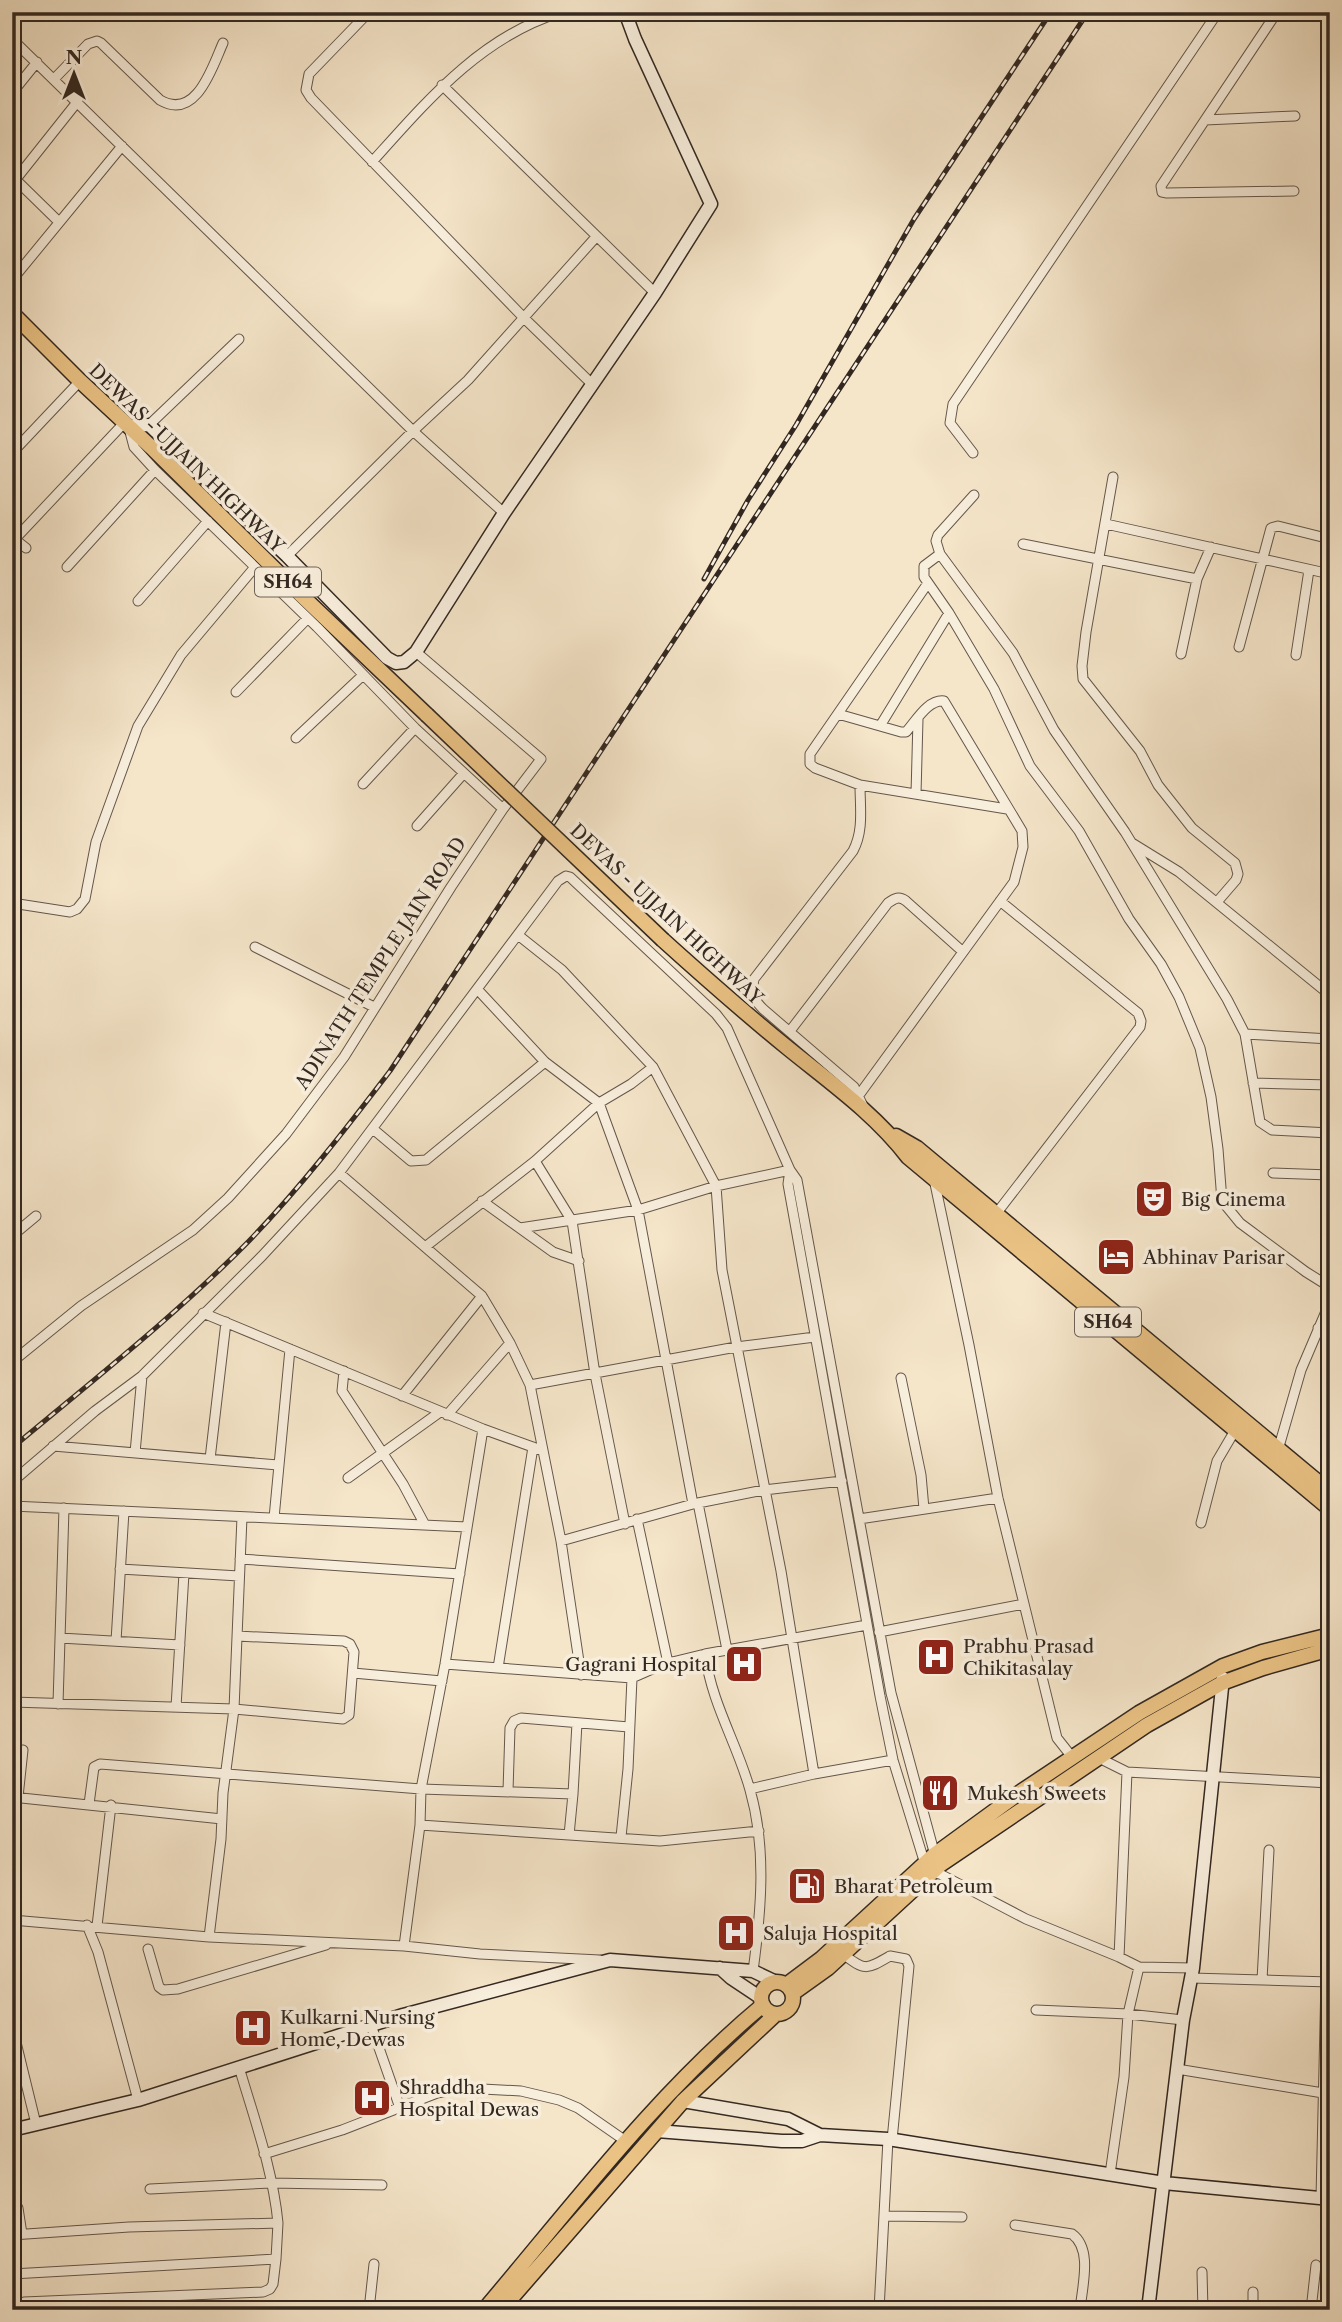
<svg xmlns="http://www.w3.org/2000/svg" width="1342" height="2322" viewBox="0 0 1342 2322" font-family="'Libre Caslon Text',serif">
  <rect width="100%" height="100%" fill="#f5e5c9"/>
  <filter id="stains"><feTurbulence type="fractalNoise" baseFrequency=".00286" numOctaves="4"/><feColorMatrix values="0 0 0 0 .2 0 0 0 0 .09 0 0 0 0 .02 0 0 0 .5 -.17"/></filter>
  <radialGradient id="worn" r=".72"><stop offset=".6" stop-color="#630" stop-opacity="0"/><stop offset="1" stop-color="#630" stop-opacity=".3"/></radialGradient>
  <g fill="none" stroke-linecap="round" stroke-linejoin="round">
    <defs>
      <path id="street" d="M 369,12 L 309,74 L 306,90 L 311,98 L 524,318 L 593,385
        M 1277,12 L 1161,186 L 1162,192 L 1167,193 L 1294,191
        M 12,39 L 413,431 L 504,513
        M 55,78 L 88,44 L 97,41 L 101,43 L 160,100 C 196,121 212,68 223,43
        M 442,85 L 655,293
        M 12,93 L 37,62
        M 1205,120 L 1295,116
        M 372,162 C 426,102 481,36 562,12
        M 13,177 L 59,222
        M 16,179 L 78,101
        M 12,280 L 122,146
        M 149,425 L 239,339
        M 129,428 L 134,447 L 155,470 L 317,627 L 415,728 L 503,809
        M 12,453 L 80,381
        M 973,453 L 950,423 L 953,404 L 1218,12
        M 1113,477 L 1086,632 L 1082,666 L 1083,679 L 1140,751 L 1158,785 L 1192,828 L 1235,863 L 1238,874 L 1236,880 L 1217,902
        M 974,495 L 938,535 L 936,541 L 940,554 L 1013,653 L 1054,730 L 1125,832 L 1227,999 L 1245,1034 L 1260,1122 L 1272,1130 L 1330,1133
        M 1106,524 L 1330,574
        M 12,537 L 26,548
        M 15,539 L 125,422
        M 1023,544 L 1197,579 L 1211,547
        M 940,554 L 924,566 L 924,577 L 949,613 L 994,689 L 1030,766 L 1079,831 L 1129,919 L 1161,964 L 1179,997 L 1200,1048 L 1211,1097 L 1218,1149 L 1222,1201 L 1240,1223 L 1306,1272 L 1330,1287
        M 287,556 L 413,431 L 468,380 L 596,237
        M 67,567 L 155,470
        M 138,601 L 208,521
        M 1239,647 L 1271,528 L 1278,526 L 1330,539
        M 1181,654 L 1197,579
        M 1296,655 L 1309,570
        M 236,692 L 307,619
        M 838,714 L 901,732 L 906,732 C 916,721 928,699 944,701 L 1022,831 L 1023,847 L 1014,882 L 859,1095
        M 880,726 L 949,613
        M 296,738 L 363,675
        M 363,784 L 415,728
        M 860,785 L 1007,809
        M 916,794 L 918,719
        M 417,826 L 464,773
        M 1132,843 L 1179,872 L 1330,995
        M 12,903 L 70,912 L 77,909 L 85,899 L 96,842 L 138,726 L 181,655 L 255,567
        M 518,935 L 562,970 L 653,1067 L 716,1186 L 722,1270 L 781,1571 L 814,1774
        M 255,947 L 374,1007
        M 478,990 L 545,1062 L 599,1103 L 638,1210 L 693,1504
        M 790,1031 L 888,903 C 895,898 899,896 906,901 L 962,951
        M 1245,1034 L 1330,1039
        M 1253,1083 L 1330,1085
        M 864,1108 L 854,1087 L 763,1009 C 753,999 751,993 754,979 L 853,851 C 864,830 860,808 860,785 L 815,768 L 810,764 L 810,754 L 928,583
        M 373,1129 L 411,1161 L 426,1160 L 545,1062
        M 535,1161 L 572,1221 L 595,1374 L 625,1524
        M 790,1170 L 788,1184 L 880,1696 L 893,1760 L 925,1864 L 931,1873 L 940,1874 L 1026,1919 L 1119,1957 L 1139,1967 L 1193,1968
        M 339,1173 L 482,1296 L 510,1343 L 530,1385 L 561,1541 L 581,1675
        M 1273,1173 L 1330,1175
        M 934,1179 L 969,1345 L 998,1498 L 1057,1738 L 1072,1757
        M 482,1201 L 553,1252 L 579,1261
        M 996,1214 L 1140,1027 L 1141,1021 L 1138,1013 L 1000,901
        M 520,1228 L 638,1210 L 716,1186 L 790,1170
        M 12,1236 L 36,1216
        M 425,1247 L 535,1161 L 599,1103 L 631,1084 L 653,1067
        M 203,1313 L 483,1429 L 541,1450
        M 1318,1328 L 1330,1336
        M 12,1362 L 81,1306 L 193,1230 L 228,1198 L 286,1134 L 344,1057 L 451,887 L 503,809 L 541,759 L 416,652
        M 344,1371 L 342,1391 L 403,1484 L 425,1525
        M 901,1378 L 921,1475 L 924,1509
        M 530,1385 L 736,1347 L 815,1337
        M 402,1396 L 482,1296
        M 447,1415 L 510,1343
        M 53,1446 L 278,1465
        M 1278,1450 L 1301,1370 L 1330,1302
        M 135,1453 L 142,1376
        M 210,1459 L 226,1322
        M 348,1478 L 440,1412
        M 12,1482 L 95,1411 L 142,1376 L 262,1256 L 339,1173 L 558,881 L 566,876 L 570,877 L 716,1014 L 727,1028 L 790,1170 L 797,1180 L 891,1693 L 936,1859
        M 698,1503 L 727,1650
        M 12,1506 L 467,1527
        M 274,1518 L 290,1349
        M 637,1519 L 668,1663
        M 859,1519 L 998,1498
        M 1201,1523 L 1217,1461 L 1237,1427
        M 561,1541 L 693,1504 L 764,1490 L 842,1481
        M 240,1559 L 460,1574
        M 120,1569 L 239,1576
        M 879,1632 L 1024,1604
        M 60,1638 L 180,1645
        M 116,1641 L 124,1511
        M 705,1654 C 712,1705 737,1743 750,1790 C 767,1849 761,1912 753,1971
        M 445,1664 L 632,1678 L 664,1664 L 705,1654 L 867,1625
        M 498,1668 L 533,1447
        M 353,1673 L 442,1681
        M 12,1702 L 234,1709 L 343,1719 L 349,1715 L 354,1652 L 350,1644 L 344,1641 L 237,1636
        M 58,1704 L 64,1508
        M 176,1707 L 184,1573
        M 1097,1757 L 1127,1772 L 1330,1783
        M 750,1789 L 814,1774 L 893,1760
        M 508,1791 L 510,1728 L 514,1721 L 521,1718 L 629,1727
        M 573,1794 L 577,1723
        M 12,1797 L 222,1819
        M 18,1797 L 23,1750
        M 89,1804 L 94,1767 L 100,1764 L 421,1789 L 573,1794 L 569,1835
        M 420,1825 L 660,1841 L 759,1831
        M 621,1837 L 628,1769 L 632,1678
        M 12,1920 L 209,1937 L 404,1946 L 480,1954 L 600,1960
        M 87,1925 L 98,1952 L 138,2100
        M 97,1926 L 111,1805
        M 209,1937 L 221,1839 L 223,1793 L 234,1709 L 242,1517
        M 404,1946 L 420,1825 L 421,1789 L 445,1664 L 483,1429
        M 148,1949 L 159,1987 L 163,1990 L 178,1989 L 326,1945
        M 843,1954 C 865,1971 866,1970 890,1956 L 906,1959 L 909,1966 L 892,2140
        M 1119,1957 L 1127,1772
        M 1191,1978 L 1330,1982
        M 1262,1980 L 1269,1850
        M 1036,2010 L 1128,2014 L 1183,2020
        M 371,2025 L 400,2108
        M 12,2026 L 36,2124
        M 1177,2069 L 1323,2093
        M 264,2154 L 342,2130 L 437,2093 L 464,2088 L 521,2091 L 559,2100 L 578,2108 L 627,2142
        M 1110,2174 L 1124,2077 L 1128,2014 L 1139,1967
        M 150,2189 L 271,2183 L 382,2185
        M 1321,2198 L 1330,1806
        M 12,2202 L 18,2208 L 22,2234
        M 884,2216 L 962,2217
        M 1015,2225 L 1072,2234 C 1093,2249 1082,2287 1080,2310
        M 12,2235 L 129,2227 L 278,2223 C 273,2170 254,2118 239,2067
        M 1202,2272 L 1203,2310
        M 12,2274 L 276,2259 L 278,2223
        M 1253,2292 L 1253,2310
        M 125,2298 L 140,2310
        M 24,2302 L 263,2292 L 270,2289 L 273,2284 L 276,2259
        M 369,2310 L 374,2264
        M 879,2310 L 888,2139
        M 981,2310 L 981,2306
        M 1311,2310 L 1316,2265"/>
      <path id="secondary" d="M 128,426 L 149,425 L 287,556 L 387,658 L 396,663 L 404,662 L 416,652 L 504,513 L 655,293 L 711,204 L 635,39 L 625,12
        M 720,1968 L 731,1978 L 761,1998
        M 683,2101 L 788,2119 L 820,2135
        M 12,2130 L 138,2100 L 403,2015 L 610,1960 L 753,1971 L 776,1982
        M 657,2131 L 782,2141 L 802,2141 L 820,2135 L 888,2139 L 1164,2183 L 1330,2199
        M 1148,2310 L 1183,2020 L 1193,1968 L 1223,1678"/>
      <path id="primary" d="M 12,313 L 80,381 L 151,447 L 300,594 L 427,715
        M 663,940 C 704,977 746,1014 789,1049 C 831,1083 875,1114 908,1157 L 1330,1509
        M 896,1136 L 917,1148 L 1330,1492
        M761 1998a16 16 0 1 1 32 0a16 16 0 1 1-32 0Z
        M 786,1985 L 822,1958 L 934,1855 L 1019,1793 L 1139,1713 L 1223,1666 L 1262,1652 L 1330,1635
        M 793,1993 L 828,1968 L 940,1865 L 1147,1725 L 1222,1683 L 1263,1668 L 1330,1649
        M 484,2310 C 573,2205 657,2093 763,2005
        M 501,2310 L 683,2101 L 776,2014"/>
    </defs>
    <use href="#street" stroke="#64574b" stroke-width="11"/>
    <use href="#secondary" stroke="#332821" stroke-width="15"/>
    <use href="#primary" stroke="#332821" stroke-width="17"/>
    <use href="#street" stroke="#f8eedc" stroke-width="9"/>
    <use href="#secondary" stroke="#f8eedc" stroke-width="12"/>
    <use href="#primary" stroke="#eac284" stroke-width="14"/>
    <defs>
      <path id="rail" d="M 704,579 L 748,500 L 796,425 L 914,219 L 1051,12
        M 12,1448 C 92,1381 175,1316 248,1242 C 300,1188 345,1130 390,1071 L 1088,12"/>
    </defs>
    <use href="#rail" stroke="#332821" stroke-width="5"/>
    <use href="#rail" stroke="#f8eedc" stroke-width="2.5" stroke-dasharray="8" stroke-linecap="butt"/>
    <defs>
      <path id="primary-bridge" d="M 427,715 L 663,940"/>
    </defs>
    <use href="#primary-bridge" stroke="#332821" stroke-width="17" stroke-linecap="butt"/>
    <use href="#primary-bridge" stroke="#eac284" stroke-width="14"/>
  </g>
  <defs>
    <symbol id="theatre-square" viewBox="-11 -11 22 22"><rect x="-9" y="-9" width="18" height="18" rx="4" fill="#8f2418" stroke="#f8eedc"/><path d="M-5-5.5Q0-4 5-5.5V0Q5 5 0 6Q-5 5-5 0ZM-3.3-2.5H-1v1.5H-3.3ZM1-2.5H3.3v1.5H1ZM-2.8 1Q0 5.5 2.8 1Z" fill="#fff"/></symbol>
    <symbol id="hotel-square" viewBox="-11 -11 22 22"><rect x="-9" y="-9" width="18" height="18" rx="4" fill="#8f2418" stroke="#f8eedc"/><path d="M-6-4.5h1.5V1H6V5H4.5V3h-9V5H-6ZM-4 0a1.8 1.8 0 1 1 3.6 0ZM.5 0V-2.5h3Q6-2.5 6 0Z" fill="#fff"/></symbol>
    <symbol id="hospital-square" viewBox="-11 -11 22 22"><rect x="-9" y="-9" width="18" height="18" rx="4" fill="#8f2418" stroke="#f8eedc"/><path d="M-5-5h3v3.5h4V-5h3V5h-3V1.5h-4V5h-3Z" fill="#fff"/></symbol>
    <symbol id="restaurant-square" viewBox="-11 -11 22 22"><rect x="-9" y="-9" width="18" height="18" rx="4" fill="#8f2418" stroke="#f8eedc"/><path d="M-5-6h1v4h1v-4h1v4h1v-4h1v5L-1.5 .5V6h-2V.5L-5-1ZM5-6V6H3V1.5H1.5Q1.5-4 5-6Z" fill="#fff"/></symbol>
    <symbol id="fuel-square" viewBox="-11 -11 22 22"><rect x="-9" y="-9" width="18" height="18" rx="4" fill="#8f2418" stroke="#f8eedc"/><path d="M-5.5-6h7V0h2V4h1.3V-2.5L3-4.5l.8-.8L6-3V5H2.5V1h-1V6h-7ZM-4.2-4.7v3.2H.2V-4.7Z" fill="#fff"/></symbol>
  </defs>
  <g fill-rule="evenodd">
    <use href="#theatre-square" x="1132" y="1177" width="44" height="44"/>
    <use href="#hotel-square" x="1094" y="1235" width="44" height="44"/>
    <use href="#hospital-square" x="914" y="1635" width="44" height="44"/>
    <use href="#hospital-square" x="722" y="1642" width="44" height="44"/>
    <use href="#restaurant-square" x="918" y="1771" width="44" height="44"/>
    <use href="#fuel-square" x="785" y="1864" width="44" height="44"/>
    <use href="#hospital-square" x="714" y="1911" width="44" height="44"/>
    <use href="#hospital-square" x="231" y="2006" width="44" height="44"/>
    <use href="#hospital-square" x="350" y="2076" width="44" height="44"/>
  </g>
  <g text-anchor="middle" stroke-width="7" stroke-linejoin="round" paint-order="stroke">
    <g fill="#f8eedc" stroke="#6e6359" stroke-width="2">
      <rect x="255" y="567.5" width="66" height="29" rx="5"/>
      <rect x="1075" y="1307.5" width="66" height="29" rx="5"/>
    </g>
    <g font-size="18" font-weight="bold" fill="#332821">
      <text x="288" y="588">SH64</text>
      <text x="1108" y="1328">SH64</text>
    </g>
    <g font-size="19" fill="#332821" stroke="#f8eedc">
      <text transform="translate(187 458) rotate(44)" y="7">DEWAS - UJJAIN HIGHWAY</text>
      <text transform="translate(667 914) rotate(43)" y="7">DEVAS - UJJAIN HIGHWAY</text>
      <text transform="translate(380 963) rotate(-57)" y="7">ADINATH TEMPLE JAIN ROAD</text>
    </g>
    <g font-size="19" fill="#332821" stroke="#f8eedc" text-anchor="start">
      <text x="1181" y="1206">Big Cinema</text>
      <text x="1143" y="1264">Abhinav Parisar</text>
      <text x="963" y="1653">Prabhu Prasad<tspan x="963" dy="22">Chikitasalay</tspan></text>
      <text x="717" y="1671" text-anchor="end">Gagrani Hospital</text>
      <text x="967" y="1800">Mukesh Sweets</text>
      <text x="834" y="1893">Bharat Petroleum</text>
      <text x="763" y="1940">Saluja Hospital</text>
      <text x="280" y="2024">Kulkarni Nursing<tspan x="280" dy="22">Home, Dewas</tspan></text>
      <text x="399" y="2094">Shraddha<tspan x="399" dy="22">Hospital Dewas</tspan></text>
    </g>
  </g>
  <rect width="1342" height="2322" fill="none" stroke="#f5e5c9" stroke-width="42"/>
  <rect x="14" y="14" width="1314" height="2294" fill="none" stroke="#332821" stroke-width="3.5"/>
  <rect x="21" y="21" width="1300" height="2280" fill="none" stroke="#332821" stroke-width="2"/>
  <g transform="translate(74 74)" stroke="#f8eedc" stroke-width="5" paint-order="stroke">
  <path d="M0-5L12 26L0 18L-12 26Z" fill="#332821"/>
  <text y="-10" font-size="19" font-weight="bold" text-anchor="middle" fill="#332821">N</text>
  </g>
  <rect width="100%" height="100%" filter="url(#stains)"/>
  <rect width="100%" height="100%" fill="url(#worn)"/>
</svg>
